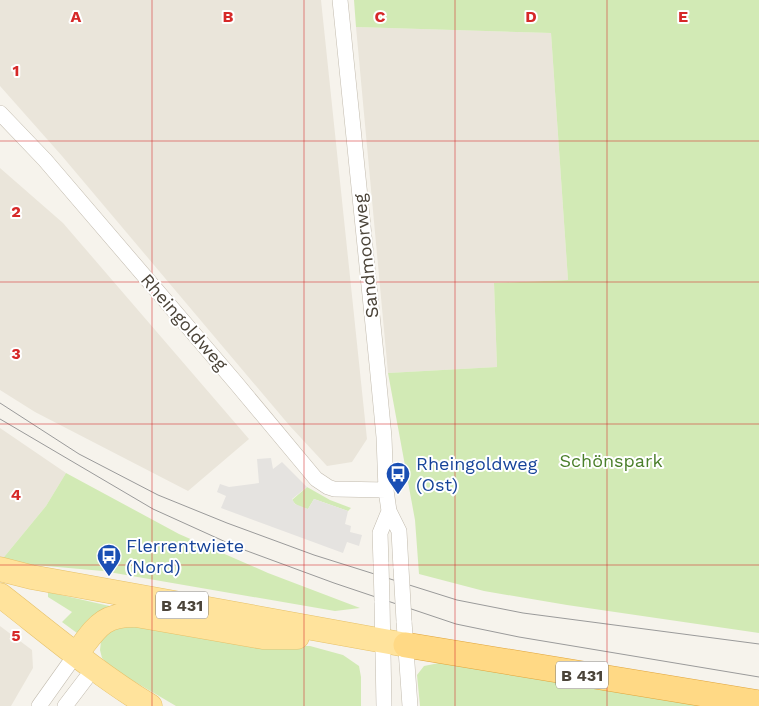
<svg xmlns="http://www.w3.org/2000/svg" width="759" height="706" viewBox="0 0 759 706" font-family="'Work Sans',sans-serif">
  <rect width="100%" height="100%" fill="#f6f3ec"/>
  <path fill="#eae5da" d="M 0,0 L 321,0 L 367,439 L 352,462 L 327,466 L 289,425 L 62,156 L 0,86 Z
    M 356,27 L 551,33 L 568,280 L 494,283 L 497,367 L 388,373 Z
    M 0,168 L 63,223 L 249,439 L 188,491 L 35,412 L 0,390 Z
    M 0,428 L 66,473 L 46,506 L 0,562 Z
    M 0,626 L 32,650 L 33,668 L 11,706 L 0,706 Z"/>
  <path fill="#d2eab5" d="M 354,0 L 759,0 L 759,633 L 567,605 L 484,591 L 419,574 L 415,520 L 388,373 L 497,367 L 494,283 L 568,280 L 551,33 L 356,27 Z
    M 66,473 L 179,534 L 268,573 L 360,608 L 335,611 L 103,571 L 0,562 L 46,506 Z
    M 307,487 L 330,500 L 351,508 L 348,511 L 314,499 L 308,509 C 301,508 296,506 292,500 Z
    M 48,592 L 114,607 L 81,636 L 62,622 L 72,612 L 48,597 Z
    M 118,621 L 264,645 L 310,646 L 343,655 L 359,666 L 361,677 L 361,706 L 176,706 L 113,669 L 102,658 L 100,650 L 101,641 Z
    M 444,662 L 713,706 L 420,706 L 417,675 L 424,666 Z"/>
  <path fill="#e5e3e0" d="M 271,458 L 273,469 L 282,462 L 307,487 L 292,499 L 295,504 L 308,509 L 314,499 L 348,511 L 345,524 L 351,526 L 350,532 L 362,535 L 359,546 L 347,542 L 343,553 L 221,508 L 226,496 L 217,492 L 220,484 L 229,487 L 259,483 L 257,459 Z"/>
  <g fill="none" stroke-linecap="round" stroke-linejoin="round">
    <defs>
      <path id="minor" d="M 340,0 L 377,364 L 384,437 L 386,490 L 389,511 L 399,531 L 401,568
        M 0,113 L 45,160 L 236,383 L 316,479 L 328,487 L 334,489 L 386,490
        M 381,564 L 380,533 L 389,511
        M 382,601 L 384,706
        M 404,621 L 410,706
        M 39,706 L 76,654
        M 65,706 L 94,668"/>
      <path id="primary" d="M 0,569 L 31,577 L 406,645
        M 0,595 C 49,633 97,674 150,706
        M 76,654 C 96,629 101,614 136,615 L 263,637 L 297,637"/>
      <path id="trunk" d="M 406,645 L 759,703"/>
    </defs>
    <use href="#minor" stroke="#c2bbae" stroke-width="16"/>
    <use href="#primary" stroke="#e6c16a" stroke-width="25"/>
    <use href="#trunk" stroke="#e0a43c" stroke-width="26"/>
    <use href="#minor" stroke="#fff" stroke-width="15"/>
    <use href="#primary" stroke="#ffe39c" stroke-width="24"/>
    <use href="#trunk" stroke="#ffd985" stroke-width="25"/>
    <path stroke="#9a9a9a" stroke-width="1" d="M 0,403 L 79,454 L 158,495 L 227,523 L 314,555 L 457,600 L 523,613 L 759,644
      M 0,419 L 153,509 L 239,548 L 334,583 L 456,624 L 519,637 L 759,677"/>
    <defs>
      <path id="minor-bridge" d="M 381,564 L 382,601
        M 401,568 L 404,621"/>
    </defs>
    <use href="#minor-bridge" stroke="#c2bbae" stroke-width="16" stroke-linecap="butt"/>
    <use href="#minor-bridge" stroke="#fff" stroke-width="15"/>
  </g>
  <path fill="none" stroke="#d62828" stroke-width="1" stroke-opacity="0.55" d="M 152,0 L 152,706M 304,0 L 304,706M 455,0 L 455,706M 607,0 L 607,706M 0,141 L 759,141M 0,282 L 759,282M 0,424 L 759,424M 0,565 L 759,565"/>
  <defs>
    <symbol id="bus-pin" viewBox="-11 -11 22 30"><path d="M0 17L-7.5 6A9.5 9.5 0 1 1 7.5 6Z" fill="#1a4fb4" stroke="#fff"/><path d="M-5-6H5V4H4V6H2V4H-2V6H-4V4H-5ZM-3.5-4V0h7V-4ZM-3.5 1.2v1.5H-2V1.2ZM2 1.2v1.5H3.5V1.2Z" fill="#fff"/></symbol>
  </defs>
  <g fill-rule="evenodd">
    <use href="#bus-pin" x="384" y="460" width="28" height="38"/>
    <use href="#bus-pin" x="95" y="542" width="28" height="38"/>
  </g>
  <g text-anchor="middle" stroke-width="4" stroke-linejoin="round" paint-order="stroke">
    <g fill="#fff" stroke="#817c74" stroke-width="1">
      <rect x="156" y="591.5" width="52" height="27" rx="4"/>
      <rect x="556" y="661.5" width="52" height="27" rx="4"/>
    </g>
    <g font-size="16" font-weight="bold" fill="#4b4439">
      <text x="182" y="611">B 431</text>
      <text x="582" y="681">B 431</text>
    </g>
    <g font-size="18" fill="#4b4439" stroke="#fff">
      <text transform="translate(366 256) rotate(-96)" y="6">Sandmoorweg</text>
      <text transform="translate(184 322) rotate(49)" y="6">Rheingoldweg</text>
    </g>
    <g font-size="18" fill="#4a7f2a" stroke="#fff">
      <text x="611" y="467">Schönspark</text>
    </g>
    <g font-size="18" fill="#164399" stroke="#fff" text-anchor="start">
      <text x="416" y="470">Rheingoldweg<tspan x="416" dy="21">(Ost)</tspan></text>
      <text x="126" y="552">Flerrentwiete<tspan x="126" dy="21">(Nord)</tspan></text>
    </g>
  </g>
  <g font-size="16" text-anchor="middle" font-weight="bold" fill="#d62828" stroke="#fff" stroke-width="4" stroke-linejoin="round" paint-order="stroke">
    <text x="76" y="22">A</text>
    <text x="228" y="22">B</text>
    <text x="380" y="22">C</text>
    <text x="531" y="22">D</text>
    <text x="683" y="22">E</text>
    <text x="16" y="76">1</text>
    <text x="16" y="217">2</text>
    <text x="16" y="359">3</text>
    <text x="16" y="500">4</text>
    <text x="16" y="641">5</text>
  </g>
</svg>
